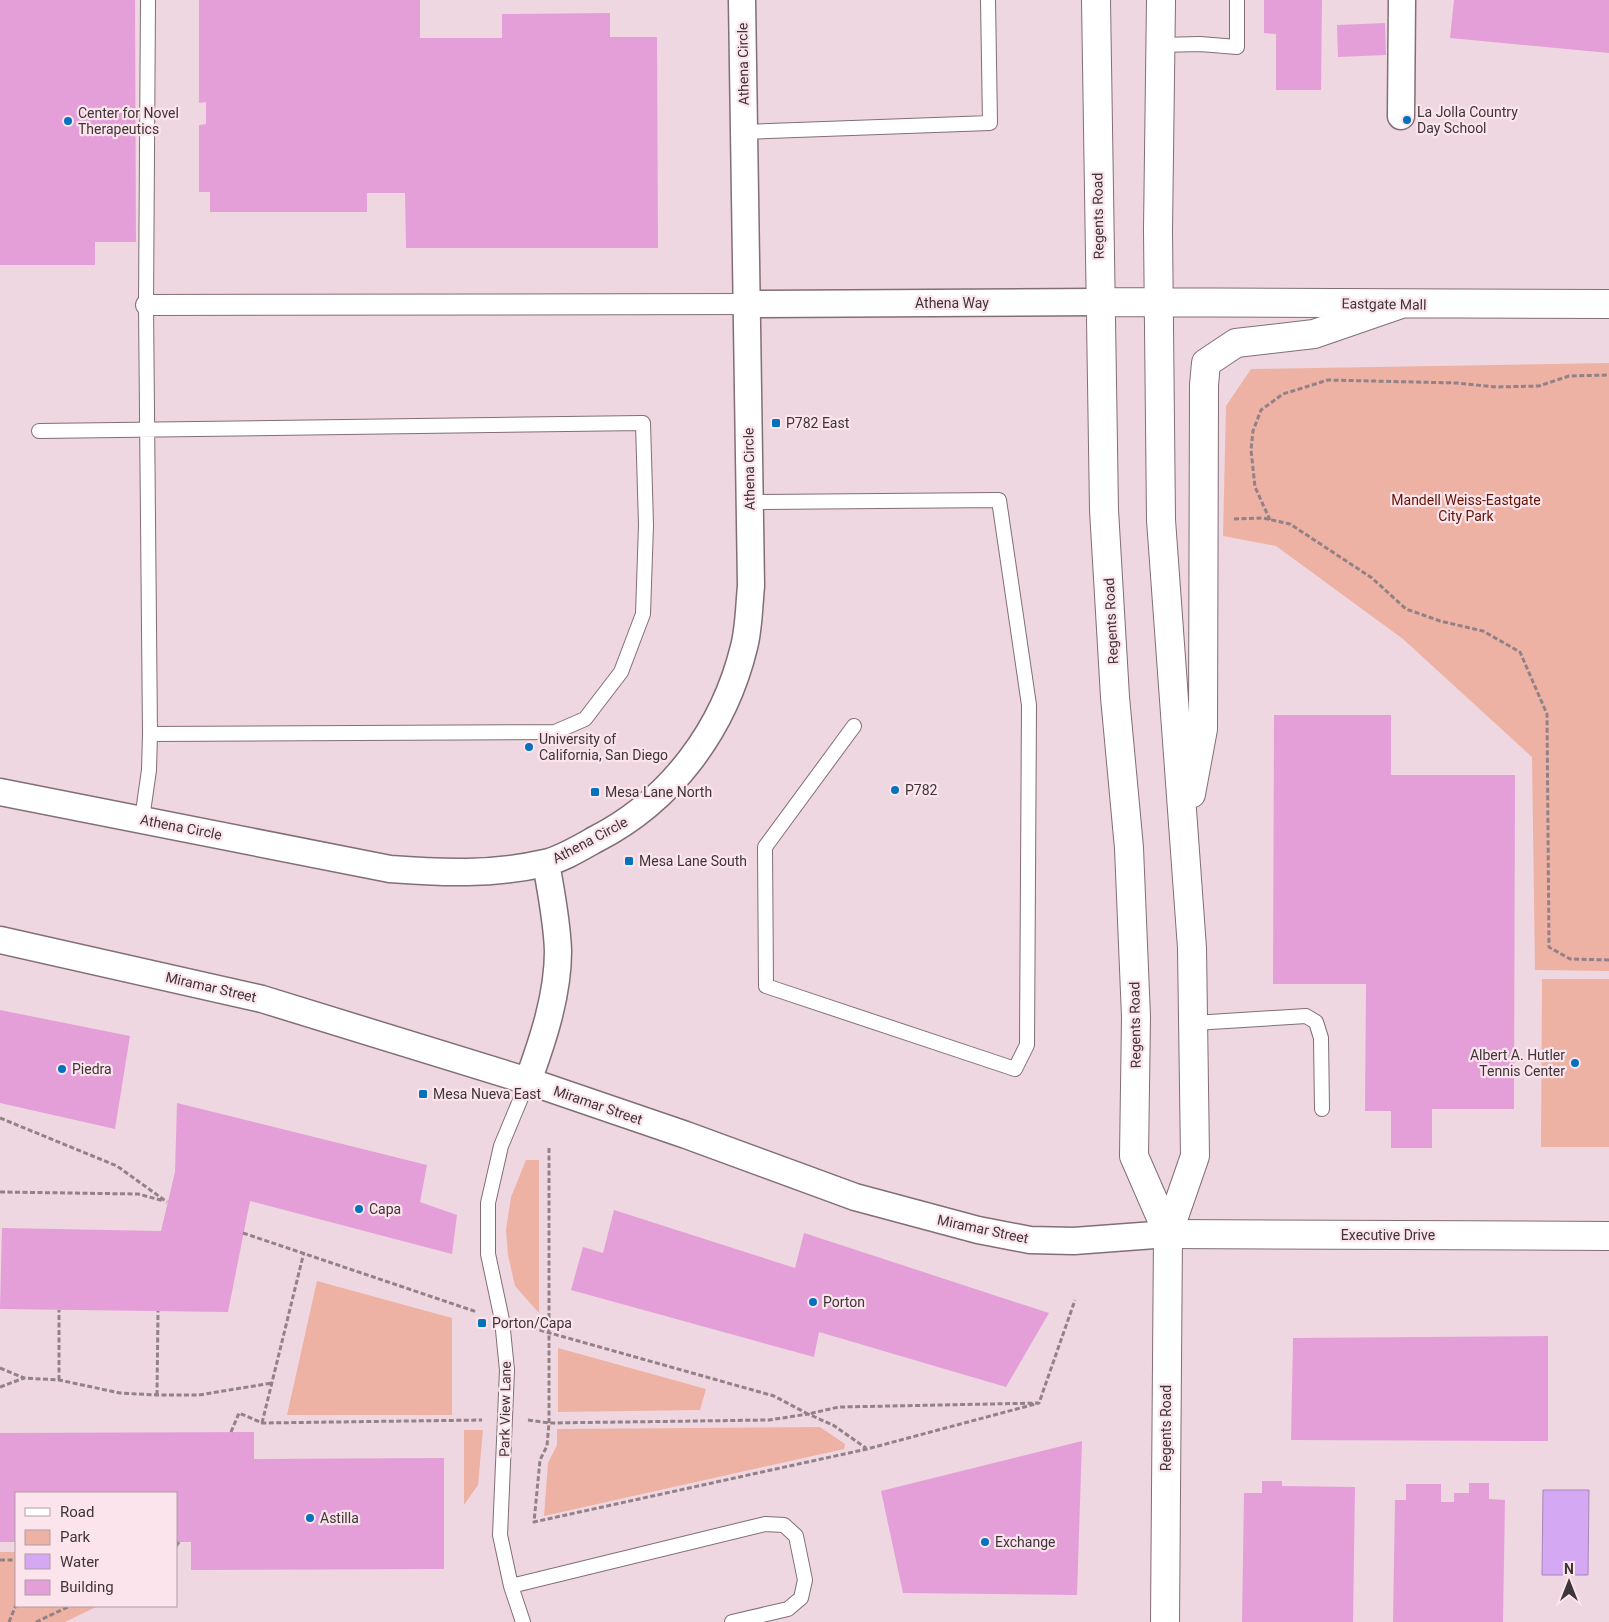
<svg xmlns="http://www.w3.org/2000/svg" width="1609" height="1622" viewBox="0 0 1609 1622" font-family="Roboto,sans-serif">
  <rect width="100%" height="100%" fill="#eed7e0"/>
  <path fill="#edb2a3" d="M 1609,363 L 1609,971 L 1535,970 L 1532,757 L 1403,639 L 1276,546 L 1223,536 L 1226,406 L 1251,369 Z
    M 1542,979 L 1609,979 L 1609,1147 L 1541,1147 Z
    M 526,1160 L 539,1160 L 539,1313 L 515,1286 L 508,1255 L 506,1230 L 511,1197 Z
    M 317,1281 L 452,1318 L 452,1415 L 287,1415 Z
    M 558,1348 L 706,1389 L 700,1410 L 558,1412 Z
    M 820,1427 L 845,1444 L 844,1449 L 544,1516 L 548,1463 L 557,1445 L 557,1429 Z
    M 464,1430 L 483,1430 L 478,1485 L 464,1505 Z
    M 0,1552 L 16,1552 L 16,1606 L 98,1606 L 65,1622 L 0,1622 Z"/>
  <path fill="#d4a8f2" stroke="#a786ba" d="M 1543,1490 L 1589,1490 L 1588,1575 L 1542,1575 Z"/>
  <path fill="#e49fd9" d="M 0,0 L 135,0 L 136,242 L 95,242 L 95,265 L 0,265 Z
    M 199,0 L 420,0 L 420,38 L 502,38 L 502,14 L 610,13 L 610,37 L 657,37 L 658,248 L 406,248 L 405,193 L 367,193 L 367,212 L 210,212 L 210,192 L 199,192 L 199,125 L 206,124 L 206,102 L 199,103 Z
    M 1264,0 L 1322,0 L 1321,90 L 1276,90 L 1276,34 L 1264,33 Z
    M 1454,0 L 1609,0 L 1609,53 L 1450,38 Z
    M 1385,23 L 1386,55 L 1338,57 L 1337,25 Z
    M 1274,715 L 1391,715 L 1391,775 L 1515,775 L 1514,1109 L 1432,1109 L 1432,1148 L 1391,1148 L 1391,1111 L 1365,1111 L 1366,984 L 1273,984 Z
    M 0,1010 L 130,1036 L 115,1129 L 0,1103 Z
    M 177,1103 L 427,1165 L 420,1202 L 457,1215 L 452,1254 L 250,1201 L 228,1312 L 0,1309 L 2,1228 L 161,1231 L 175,1172 Z
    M 614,1210 L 795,1268 L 804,1233 L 1049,1313 L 1006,1387 L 819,1332 L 814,1357 L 571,1290 L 583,1247 L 603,1253 Z
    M 1548,1336 L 1548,1441 L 1291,1440 L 1293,1338 Z
    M 254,1432 L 254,1459 L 444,1458 L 444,1569 L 191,1570 L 191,1542 L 176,1542 L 176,1493 L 16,1493 L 16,1542 L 0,1542 L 0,1433 Z
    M 1082,1441 L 1077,1595 L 903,1593 L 881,1491 Z
    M 1262,1481 L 1282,1481 L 1282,1486 L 1355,1487 L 1353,1622 L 1242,1622 L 1244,1493 L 1262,1493 Z
    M 1469,1483 L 1489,1483 L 1489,1499 L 1505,1500 L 1503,1622 L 1393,1622 L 1395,1500 L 1406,1500 L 1406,1484 L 1441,1484 L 1441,1502 L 1454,1502 L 1454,1493 L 1469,1493 Z"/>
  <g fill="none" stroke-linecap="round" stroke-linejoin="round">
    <defs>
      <path id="service" d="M 1160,45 L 1200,44 L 1237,47 L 1237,0
        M 744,132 L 990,123 L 988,0
        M 39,431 L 643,423 L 646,525 L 643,614 L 621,672 L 585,719 L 555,732 L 150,734
        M 749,502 L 999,500 L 1029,705 L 1027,1045 L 1015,1069 L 766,986 L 765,847 L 854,726
        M 142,819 L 149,770 L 150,734 L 146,305 L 148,0
        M 1194,1023 L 1306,1016 L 1316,1022 L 1321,1038 L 1322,1109
        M 511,1586 L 765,1524 L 784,1525 L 796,1536 L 805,1580 L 801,1598 L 788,1609 L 732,1622
        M 523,1622 L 511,1586 L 500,1535 L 507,1370 L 502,1320 L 488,1254 L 488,1203 L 501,1146 L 528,1081"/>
      <path id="pedestrian" d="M 146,305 L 746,304"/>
      <path id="minor" d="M 1401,116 L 1402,0
        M 746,304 L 1099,302
        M 0,792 L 390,869 C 442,873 493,875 545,863 C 562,859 580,848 596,839 C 672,800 724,729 744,647 C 749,628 749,606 751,586 L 742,0
        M 0,940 L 262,999 L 528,1081 L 686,1135 L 855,1197 L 978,1230 L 1030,1240 L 1074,1241 L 1168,1234
        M 528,1081 C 543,1040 558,995 558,951 C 557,921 551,892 546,863"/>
      <path id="tertiary" d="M 1168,1234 L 1609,1236"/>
      <path id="secondary" d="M 1096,0 L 1104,510 L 1115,697 L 1129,848 L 1136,1017 L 1134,1156 L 1168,1234
        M 1161,0 L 1158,230 L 1161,520 L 1192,948 L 1195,1156 L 1168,1234 L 1165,1622
        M 1099,302 L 1609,304
        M 1191,794 L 1203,729 L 1204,385 L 1206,363 L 1236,343 L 1314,334 L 1401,304"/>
    </defs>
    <use href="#service" stroke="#826e76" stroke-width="16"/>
    <use href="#pedestrian" stroke="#826e76" stroke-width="22"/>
    <use href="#minor" stroke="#826e76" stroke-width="29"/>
    <use href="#tertiary" stroke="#826e76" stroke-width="30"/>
    <use href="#secondary" stroke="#826e76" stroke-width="30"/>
    <path stroke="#928288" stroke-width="3" stroke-dasharray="5 2.5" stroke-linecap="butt" d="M 1234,519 L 1263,518 L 1290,524 L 1372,578 L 1406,609 L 1440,621 L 1483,631 L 1520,652 L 1547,714 L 1549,947 L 1570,959 L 1609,960
      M 1270,520 L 1255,487 L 1251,450 L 1253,431 L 1261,410 L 1283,394 L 1328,380 L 1457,383 L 1497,387 L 1539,386 L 1569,376 L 1609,375
      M 0,1118 L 117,1166 L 167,1202
      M 549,1148 L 549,1423 L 547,1446 L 540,1460 L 534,1522 L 867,1449 L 1039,1403
      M 0,1192 L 138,1194 L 164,1201
      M 243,1233 L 477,1312
      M 525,1326 L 774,1396 L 808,1414 L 839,1407 L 1039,1403 L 1075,1300
      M 0,1368 L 24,1378 L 59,1380 L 120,1393 L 157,1395 L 199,1395 L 272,1383
      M 59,1380 L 59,1310
      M 0,1387 L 24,1378
      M 157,1395 L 158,1311
      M 528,1420 L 549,1423 L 769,1420 L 808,1414 L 833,1425 L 866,1448
      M 262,1423 L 304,1252
      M 231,1432 L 239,1413 L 262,1423 L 482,1420
      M 176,1546 L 179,1542
      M 0,1560 L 16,1560
      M 9,1622 L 16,1605
      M 36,1622 L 70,1606"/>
    <use href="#service" stroke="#fff" stroke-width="14"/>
    <use href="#pedestrian" stroke="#fff" stroke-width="20"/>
    <use href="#minor" stroke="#fff" stroke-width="26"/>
    <use href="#tertiary" stroke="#fff" stroke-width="28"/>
    <use href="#secondary" stroke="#fff" stroke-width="28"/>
  </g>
  <g fill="#0572bd" stroke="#fce4ed" stroke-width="2">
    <circle cx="1407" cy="120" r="5"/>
    <circle cx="68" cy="121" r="5"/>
    <rect x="771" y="418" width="10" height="10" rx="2.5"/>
    <circle cx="529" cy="747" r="5"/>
    <circle cx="895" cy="790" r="5"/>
    <rect x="590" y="787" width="10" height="10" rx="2.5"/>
    <rect x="624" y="856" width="10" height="10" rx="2.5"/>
    <circle cx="1575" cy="1063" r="5"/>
    <circle cx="62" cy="1069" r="5"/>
    <rect x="418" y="1089" width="10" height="10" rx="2.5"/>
    <circle cx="359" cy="1209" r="5"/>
    <circle cx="813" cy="1302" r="5"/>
    <rect x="477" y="1318" width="10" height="10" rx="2.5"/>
    <circle cx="310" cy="1518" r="5"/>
    <circle cx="985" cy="1542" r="5"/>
  </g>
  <g text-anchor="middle" stroke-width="4.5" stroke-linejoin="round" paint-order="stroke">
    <g font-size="14" fill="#3e3538" stroke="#fce4ed">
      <text transform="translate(743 64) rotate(-91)" y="5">Athena Circle</text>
      <text transform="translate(1098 216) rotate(-91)" y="5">Regents Road</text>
      <text x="952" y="308">Athena Way</text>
      <text transform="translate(1384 304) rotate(1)" y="5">Eastgate Mall</text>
      <text transform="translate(749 469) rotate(-91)" y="5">Athena Circle</text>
      <text transform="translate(1111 621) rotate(-93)" y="5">Regents Road</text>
      <text transform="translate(181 827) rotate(11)" y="5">Athena Circle</text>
      <text transform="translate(590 840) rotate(-28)" y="5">Athena Circle</text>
      <text transform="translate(211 987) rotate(13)" y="5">Miramar Street</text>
      <text transform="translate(1135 1025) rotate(-91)" y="5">Regents Road</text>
      <text transform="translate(598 1105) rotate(19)" y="5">Miramar Street</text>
      <text transform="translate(983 1229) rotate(12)" y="5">Miramar Street</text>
      <text x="1388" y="1240">Executive Drive</text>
      <text transform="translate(505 1409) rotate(-89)" y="5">Park View Lane</text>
      <text transform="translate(1166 1428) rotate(-90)" y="5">Regents Road</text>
    </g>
    <g font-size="14" fill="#3e3538" stroke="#fce4ed" text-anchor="start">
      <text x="1417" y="117">La Jolla Country<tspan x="1417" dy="16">Day School</tspan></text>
      <text x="78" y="118">Center for Novel<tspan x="78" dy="16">Therapeutics</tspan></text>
      <text x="786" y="428">P782 East</text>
      <text x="539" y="744">University of<tspan x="539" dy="16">California, San Diego</tspan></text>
      <text x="905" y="795">P782</text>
      <text x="605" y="797">Mesa Lane North</text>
      <text x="639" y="866">Mesa Lane South</text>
      <text x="1565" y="1060" text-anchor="end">Albert A. Hutler<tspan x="1565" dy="16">Tennis Center</tspan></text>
      <text x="72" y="1074">Piedra</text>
      <text x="433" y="1099">Mesa Nueva East</text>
      <text x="369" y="1214">Capa</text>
      <text x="823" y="1307">Porton</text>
      <text x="492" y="1328">Porton/Capa</text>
      <text x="320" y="1523">Astilla</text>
      <text x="995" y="1547">Exchange</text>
    </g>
    <g font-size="14" fill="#601300" stroke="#fce4ed">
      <text x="1466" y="505">Mandell Weiss-Eastgate<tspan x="1466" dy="16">City Park</tspan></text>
    </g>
  </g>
  <rect x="15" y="1492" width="162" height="115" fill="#fce4ed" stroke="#b09ea5"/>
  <rect x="25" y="1508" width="25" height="8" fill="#ffffff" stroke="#b09ea5"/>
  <text x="60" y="1517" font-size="15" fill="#3e3538">Road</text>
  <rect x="25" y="1530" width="25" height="15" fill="#edb2a3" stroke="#b09ea5"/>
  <text x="60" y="1542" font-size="15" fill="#3e3538">Park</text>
  <rect x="25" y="1554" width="25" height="15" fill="#d4a8f2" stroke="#b09ea5"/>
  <text x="60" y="1567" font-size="15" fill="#3e3538">Water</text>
  <rect x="25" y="1580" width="25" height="15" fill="#e49fd9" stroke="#b09ea5"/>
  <text x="60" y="1592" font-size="15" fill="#3e3538">Building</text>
  <g transform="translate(1569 1582)" stroke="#fce4ed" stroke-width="4" paint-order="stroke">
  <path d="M0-4L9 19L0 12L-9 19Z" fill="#3e3538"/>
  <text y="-8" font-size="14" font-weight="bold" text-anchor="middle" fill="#3e3538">N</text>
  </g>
</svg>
